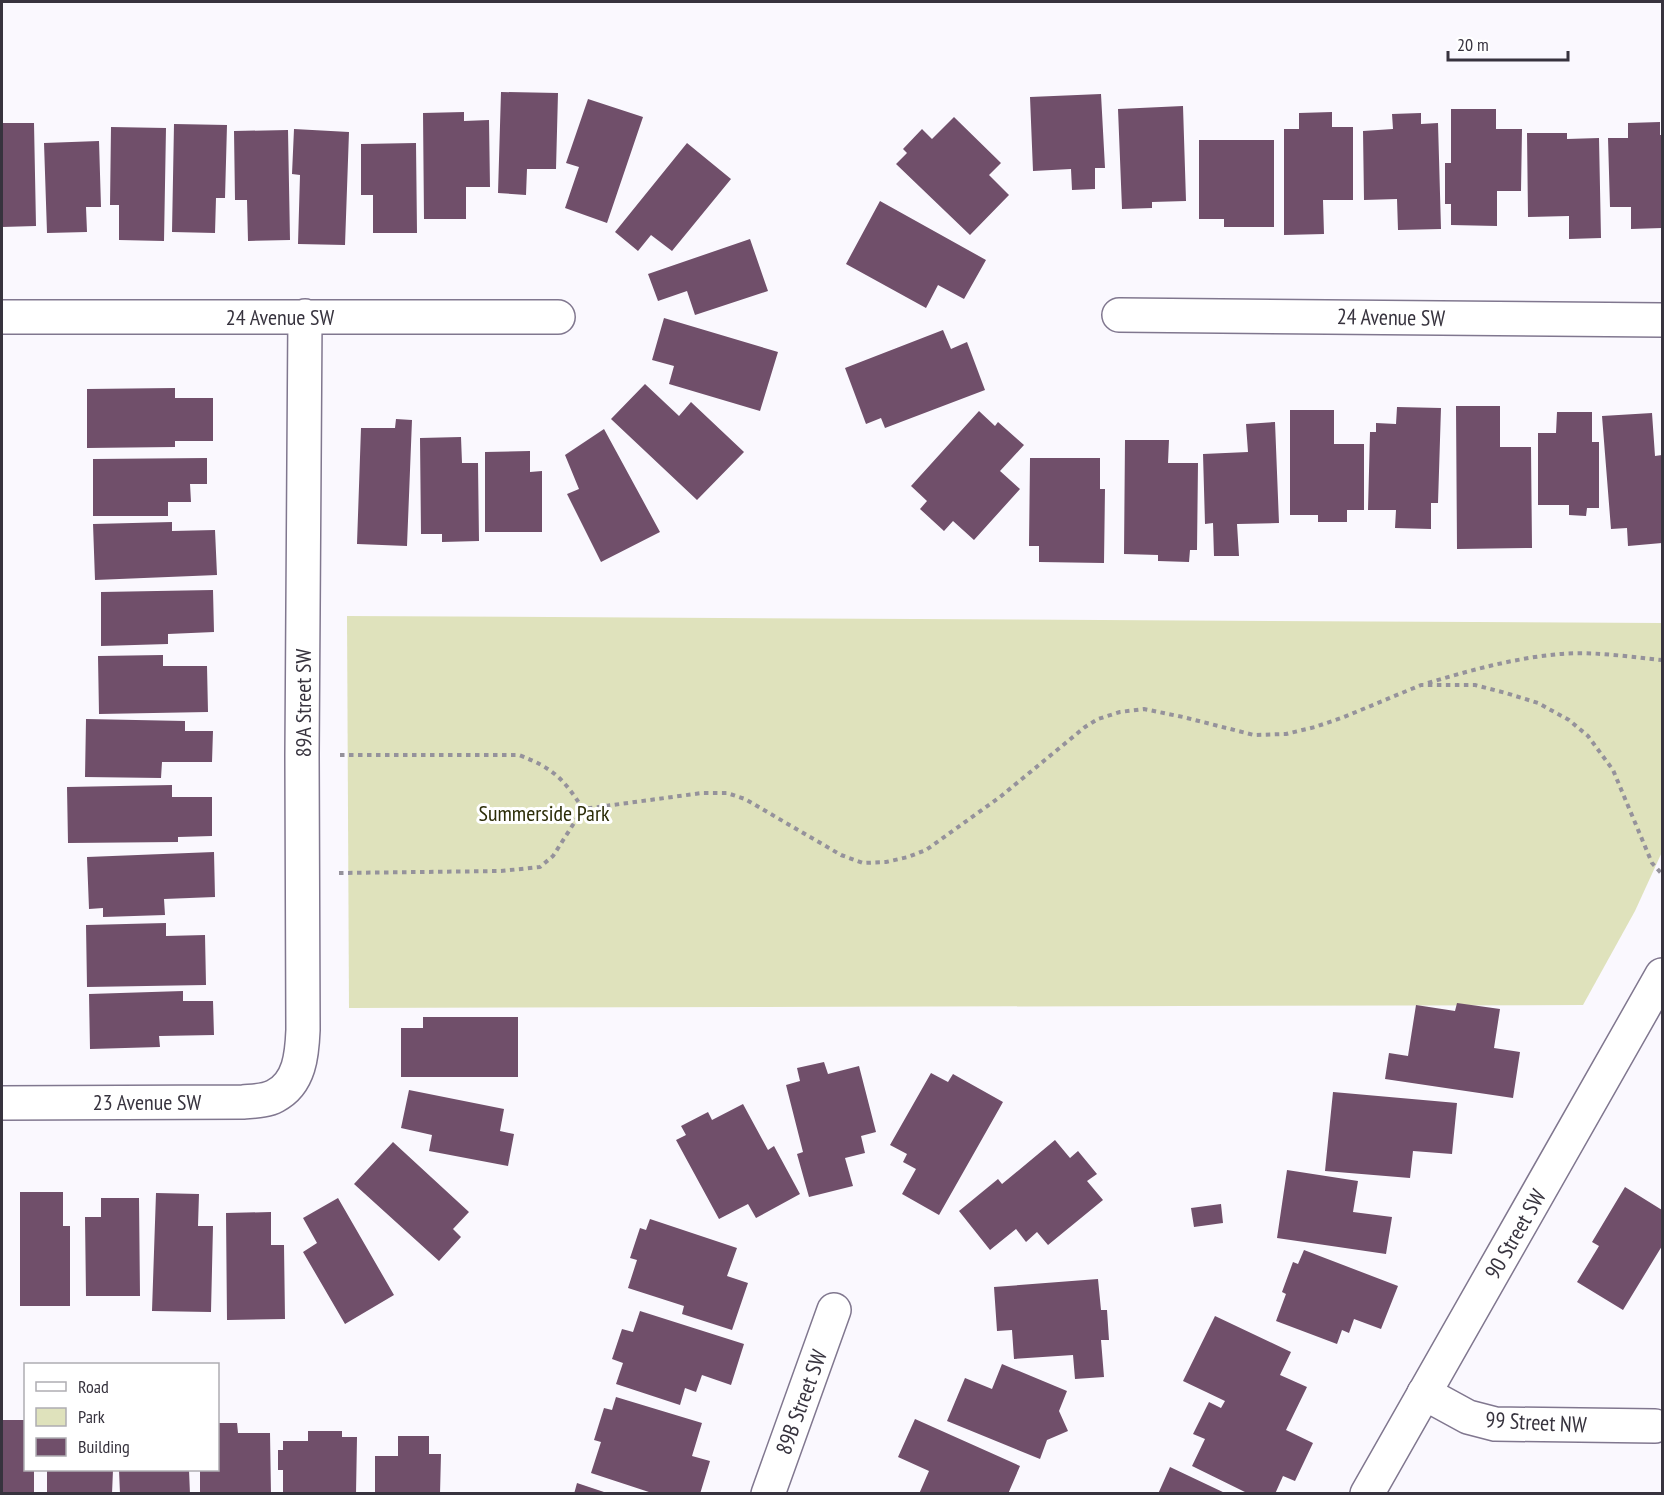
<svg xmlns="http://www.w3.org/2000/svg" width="1664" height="1495" viewBox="0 0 1664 1495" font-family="'PT Sans Narrow',sans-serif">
  <rect width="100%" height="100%" fill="#faf8fe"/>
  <path fill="#dfe2bc" d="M 347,616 L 1662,623 L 1662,852 L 1635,911 L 1583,1005 L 349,1008 Z"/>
  <path fill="#704f6a" d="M 501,92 L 558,93 L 556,169 L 527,169 L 526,195 L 498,193 Z
    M 1101,94 L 1105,168 L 1095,168 L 1095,189 L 1072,190 L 1071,169 L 1033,171 L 1030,97 Z
    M 588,99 L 643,117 L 607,223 L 565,208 L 579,167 L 566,163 Z
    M 1183,106 L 1186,201 L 1152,202 L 1152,208 L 1122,209 L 1118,109 Z
    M 1451,109 L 1496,109 L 1496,129 L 1522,129 L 1521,191 L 1497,191 L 1497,226 L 1451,225 L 1451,204 L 1445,204 L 1445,163 L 1451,163 Z
    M 464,112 L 464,121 L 489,120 L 490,187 L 466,187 L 466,219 L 424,219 L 423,113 Z
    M 1332,112 L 1332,127 L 1353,127 L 1353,200 L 1323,200 L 1324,234 L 1284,235 L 1284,129 L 1299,129 L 1299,113 Z
    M 1421,113 L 1421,124 L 1438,123 L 1441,229 L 1398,230 L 1397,199 L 1364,200 L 1363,131 L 1393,129 L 1392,114 Z
    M 954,117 L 1001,163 L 989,175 L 1009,195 L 970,235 L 896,164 L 907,153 L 903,149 L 922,129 L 932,139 Z
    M 1660,122 L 1660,135 L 1662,135 L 1662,228 L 1631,229 L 1631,207 L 1610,207 L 1608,138 L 1628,138 L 1628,123 Z
    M 2,123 L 34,123 L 36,226 L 2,227 Z
    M 174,124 L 227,125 L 225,198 L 216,198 L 215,233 L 172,232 Z
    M 111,127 L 166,128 L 164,241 L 119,240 L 119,205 L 110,205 Z
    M 294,129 L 349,132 L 345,245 L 298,244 L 300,175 L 292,174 Z
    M 288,130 L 290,240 L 248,241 L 247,200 L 235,200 L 234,131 Z
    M 1527,133 L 1567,133 L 1567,139 L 1599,138 L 1601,238 L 1569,239 L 1569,216 L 1528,217 Z
    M 1199,140 L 1274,140 L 1274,227 L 1224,227 L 1224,219 L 1199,219 Z
    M 99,141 L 101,207 L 86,207 L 87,232 L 47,233 L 44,143 Z
    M 416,143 L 417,233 L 373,233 L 373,195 L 361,195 L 361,144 Z
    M 687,143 L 731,179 L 672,251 L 651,235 L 638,251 L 615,232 Z
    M 880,201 L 986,260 L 964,299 L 938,285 L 926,308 L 846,264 Z
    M 750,239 L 768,291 L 695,315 L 687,291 L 658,301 L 648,274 Z
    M 664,318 L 778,352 L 760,411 L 669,384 L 674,366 L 652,360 Z
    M 943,330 L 951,349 L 967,342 L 985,390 L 885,428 L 881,418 L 866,424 L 845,368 Z
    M 645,384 L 679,416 L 691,402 L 744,452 L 697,500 L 611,419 Z
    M 175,388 L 175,398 L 213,398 L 213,441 L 175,441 L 175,447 L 87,448 L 87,389 Z
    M 1456,406 L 1500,406 L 1500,447 L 1531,447 L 1532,548 L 1457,549 Z
    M 1397,407 L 1441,408 L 1438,503 L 1431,503 L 1431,529 L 1395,528 L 1396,510 L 1368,510 L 1370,432 L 1376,432 L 1376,423 L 1396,424 Z
    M 1290,410 L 1334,410 L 1334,444 L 1364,444 L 1364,510 L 1347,510 L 1347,522 L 1318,522 L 1318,515 L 1290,515 Z
    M 979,411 L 995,426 L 998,422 L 1024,445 L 1000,471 L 1020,489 L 974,540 L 953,521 L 944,531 L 920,509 L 927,501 L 911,486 Z
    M 1557,412 L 1592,412 L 1592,442 L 1599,442 L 1599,508 L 1587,508 L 1586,516 L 1569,515 L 1569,505 L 1538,505 L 1538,433 L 1556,433 Z
    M 1652,413 L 1655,456 L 1662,455 L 1662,543 L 1628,546 L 1627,528 L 1611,529 L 1602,416 Z
    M 396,419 L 412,420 L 407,546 L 357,544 L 361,428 L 395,428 Z
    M 1275,422 L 1279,523 L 1237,524 L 1239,556 L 1214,556 L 1213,523 L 1205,524 L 1203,454 L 1248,452 L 1246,424 Z
    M 604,429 L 660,532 L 601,562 L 567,494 L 579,489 L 565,455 Z
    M 461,437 L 462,463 L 478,463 L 479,541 L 442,542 L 442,534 L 421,534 L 420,438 Z
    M 1125,440 L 1169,440 L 1168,463 L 1198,463 L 1197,550 L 1190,550 L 1189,562 L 1158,561 L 1158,555 L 1124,554 Z
    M 530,451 L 530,472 L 542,471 L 542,532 L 485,532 L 485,452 Z
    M 207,458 L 207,484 L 190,484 L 191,502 L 168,502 L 168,516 L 93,516 L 93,459 Z
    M 1030,458 L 1100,458 L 1100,489 L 1105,489 L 1104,563 L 1039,562 L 1039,546 L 1029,546 Z
    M 172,522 L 172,531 L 215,530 L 217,575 L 95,580 L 93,524 Z
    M 213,590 L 214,632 L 168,634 L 168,644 L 101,646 L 101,592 Z
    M 163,655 L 163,666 L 207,666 L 208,712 L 99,714 L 98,656 Z
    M 86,719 L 185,721 L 185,731 L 213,731 L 212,762 L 162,762 L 161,778 L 85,777 Z
    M 172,785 L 172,797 L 212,797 L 212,836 L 178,837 L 178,842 L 68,843 L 67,787 Z
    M 214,852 L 215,897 L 164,899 L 165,915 L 103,917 L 103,908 L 89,909 L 87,857 Z
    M 166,923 L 166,936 L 205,935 L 206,985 L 87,987 L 86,925 Z
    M 183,991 L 183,1001 L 213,1001 L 214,1035 L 159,1036 L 160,1047 L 90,1049 L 89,994 Z
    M 1457,1003 L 1500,1009 L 1494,1048 L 1520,1052 L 1513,1098 L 1385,1079 L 1389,1053 L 1408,1056 L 1416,1005 L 1455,1011 Z
    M 423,1017 L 518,1017 L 518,1077 L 401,1077 L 401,1028 L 423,1028 Z
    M 824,1062 L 828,1074 L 859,1066 L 876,1132 L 861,1136 L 865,1153 L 845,1158 L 853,1186 L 809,1197 L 797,1154 L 803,1152 L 786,1085 L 800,1081 L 797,1068 Z
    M 931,1073 L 948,1082 L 953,1074 L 1003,1102 L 939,1215 L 902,1194 L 916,1169 L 903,1162 L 907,1154 L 890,1145 Z
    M 409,1090 L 504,1109 L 500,1131 L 514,1134 L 508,1166 L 429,1151 L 432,1135 L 401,1128 Z
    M 1333,1092 L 1457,1103 L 1452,1154 L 1413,1151 L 1410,1178 L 1325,1171 Z
    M 743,1104 L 768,1150 L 774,1146 L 800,1194 L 756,1218 L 748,1204 L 719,1219 L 676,1140 L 686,1135 L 681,1126 L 708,1112 L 712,1120 Z
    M 1055,1140 L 1070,1158 L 1078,1151 L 1097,1174 L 1087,1181 L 1103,1200 L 1048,1245 L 1037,1232 L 1026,1242 L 1016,1229 L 990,1250 L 959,1211 L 998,1179 L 1002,1184 Z
    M 393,1142 L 469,1212 L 453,1229 L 461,1237 L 439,1261 L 354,1184 Z
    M 1287,1170 L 1358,1181 L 1353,1212 L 1392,1217 L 1386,1254 L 1277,1238 Z
    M 1625,1187 L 1662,1210 L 1662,1246 L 1623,1310 L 1577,1282 L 1599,1246 L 1592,1242 Z
    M 20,1192 L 63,1192 L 63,1226 L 70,1226 L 70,1306 L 20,1306 Z
    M 156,1193 L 199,1194 L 198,1226 L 213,1226 L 211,1312 L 152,1311 Z
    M 101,1198 L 139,1198 L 140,1296 L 86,1296 L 85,1217 L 101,1217 Z
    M 338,1198 L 394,1295 L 345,1324 L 303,1252 L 317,1243 L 303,1218 Z
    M 1221,1204 L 1223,1223 L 1194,1227 L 1191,1208 Z
    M 271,1212 L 271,1245 L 284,1245 L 285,1319 L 227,1320 L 226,1213 Z
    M 650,1219 L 737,1248 L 727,1276 L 748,1283 L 732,1330 L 682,1314 L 684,1306 L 628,1288 L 637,1260 L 630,1258 L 640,1228 L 646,1230 Z
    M 1304,1250 L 1398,1286 L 1381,1329 L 1354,1319 L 1349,1333 L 1342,1330 L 1337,1344 L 1276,1321 L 1286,1294 L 1282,1292 L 1293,1262 L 1298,1264 Z
    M 1098,1279 L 1101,1310 L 1107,1310 L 1109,1340 L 1101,1340 L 1104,1377 L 1075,1379 L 1073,1355 L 1014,1359 L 1012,1330 L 997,1331 L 994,1287 Z
    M 640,1311 L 744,1344 L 731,1385 L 702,1375 L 696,1392 L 685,1388 L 680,1405 L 616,1384 L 623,1363 L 612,1359 L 622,1329 L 633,1332 Z
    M 1215,1316 L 1291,1352 L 1280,1375 L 1307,1387 L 1286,1430 L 1313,1443 L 1295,1481 L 1283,1476 L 1275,1494 L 1249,1494 L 1192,1466 L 1205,1439 L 1193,1434 L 1209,1402 L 1221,1408 L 1225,1401 L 1183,1381 Z
    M 1002,1364 L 1067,1391 L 1059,1411 L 1068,1431 L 1047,1440 L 1040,1459 L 947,1421 L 965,1378 L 992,1389 Z
    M 616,1397 L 702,1423 L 692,1456 L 710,1461 L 700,1494 L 655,1494 L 591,1473 L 601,1442 L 594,1440 L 604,1408 L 612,1410 Z
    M 915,1419 L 1020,1466 L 1008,1494 L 919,1494 L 929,1471 L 898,1457 Z
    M 2,1420 L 26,1420 L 26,1470 L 34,1470 L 34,1494 L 2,1494 Z
    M 218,1423 L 237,1423 L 238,1433 L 270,1433 L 271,1494 L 200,1494 L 200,1470 L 218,1470 Z
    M 308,1431 L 342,1431 L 342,1437 L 357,1437 L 356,1494 L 283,1494 L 283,1470 L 278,1470 L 278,1450 L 283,1450 L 283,1441 L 308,1441 Z
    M 398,1436 L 429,1436 L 429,1454 L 441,1454 L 440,1494 L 375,1494 L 375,1456 L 398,1456 Z
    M 1170,1467 L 1227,1494 L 1158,1494 Z
    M 47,1470 L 113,1470 L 112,1494 L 47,1494 Z
    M 119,1470 L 189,1470 L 190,1494 L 120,1494 Z
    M 577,1483 L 607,1493 L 607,1494 L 574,1494 Z"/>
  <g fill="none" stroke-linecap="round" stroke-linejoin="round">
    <defs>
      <path id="street" d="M 1119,315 L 1662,320
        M 2,317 L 558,317
        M 2,1103 L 243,1102 C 254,1101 266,1101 275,1096 C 300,1083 302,1054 303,1030 L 302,755 L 305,316
        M 1424,1393 L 1468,1417 L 1495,1424 L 1655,1426
        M 768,1494 L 834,1310"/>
      <path id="secondary" d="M 1367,1494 L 1662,975"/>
    </defs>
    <use href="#street" stroke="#80778f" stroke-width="36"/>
    <use href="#secondary" stroke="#80778f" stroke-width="36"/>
    <path stroke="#95929b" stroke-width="4" stroke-dasharray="4.5 4.5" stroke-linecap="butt" d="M 1428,683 C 1471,670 1515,658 1560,654 C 1594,651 1629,657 1662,660
      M 340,755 L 519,755 C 553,768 564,779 583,809
      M 339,873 L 501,871 L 540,867 L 553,856 L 583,809 L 702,793 L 727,793 L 745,799 L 841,855 L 863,863 L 886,862 L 908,857 L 926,850 L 1000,797 L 1085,727 L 1098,719 L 1120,712 L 1144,709 L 1183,717 L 1254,735 L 1286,734 L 1315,727 L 1344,717 L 1421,685 L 1475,685 L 1506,693 L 1538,703 L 1569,720 L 1588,736 L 1613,770 L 1652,863 L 1662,874"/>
    <use href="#street" stroke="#fff" stroke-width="33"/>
    <use href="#secondary" stroke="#fff" stroke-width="33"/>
  </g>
  <g text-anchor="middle" stroke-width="6" stroke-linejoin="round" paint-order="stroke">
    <g font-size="22" fill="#37333e" stroke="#fff">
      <text x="280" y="325">24 Avenue SW</text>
      <text transform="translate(1391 317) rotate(1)" y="8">24 Avenue SW</text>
      <text transform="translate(303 703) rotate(-90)" y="8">89A Street SW</text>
      <text x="147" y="1110">23 Avenue SW</text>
      <text transform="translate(1515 1234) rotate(-60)" y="8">90 Street SW</text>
      <text transform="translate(801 1402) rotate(-70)" y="8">89B Street SW</text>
      <text transform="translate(1536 1422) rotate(3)" y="8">99 Street NW</text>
    </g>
    <g font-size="22" fill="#2c2d08" stroke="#fff">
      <text x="544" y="821">Summerside Park</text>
    </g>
  </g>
  <rect width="1664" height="1495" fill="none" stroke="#37333e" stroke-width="6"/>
  <rect x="24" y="1363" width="195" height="108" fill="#ffffff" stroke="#afadb2" stroke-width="1.5"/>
  <rect x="36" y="1382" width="30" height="9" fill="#ffffff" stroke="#afadb2" stroke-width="1.5"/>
  <text x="78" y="1393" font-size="18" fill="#37333e">Road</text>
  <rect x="36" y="1408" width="30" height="18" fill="#dfe2bc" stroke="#afadb2" stroke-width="1.5"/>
  <text x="78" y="1423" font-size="18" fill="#37333e">Park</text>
  <rect x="36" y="1438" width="30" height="18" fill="#704f6a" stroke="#afadb2" stroke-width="1.5"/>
  <text x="78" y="1453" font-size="18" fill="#37333e">Building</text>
  <path d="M1448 51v9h120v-9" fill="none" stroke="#37333e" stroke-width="3"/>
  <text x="1457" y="51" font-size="18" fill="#37333e" stroke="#ffffff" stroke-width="4.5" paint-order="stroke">20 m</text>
</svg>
